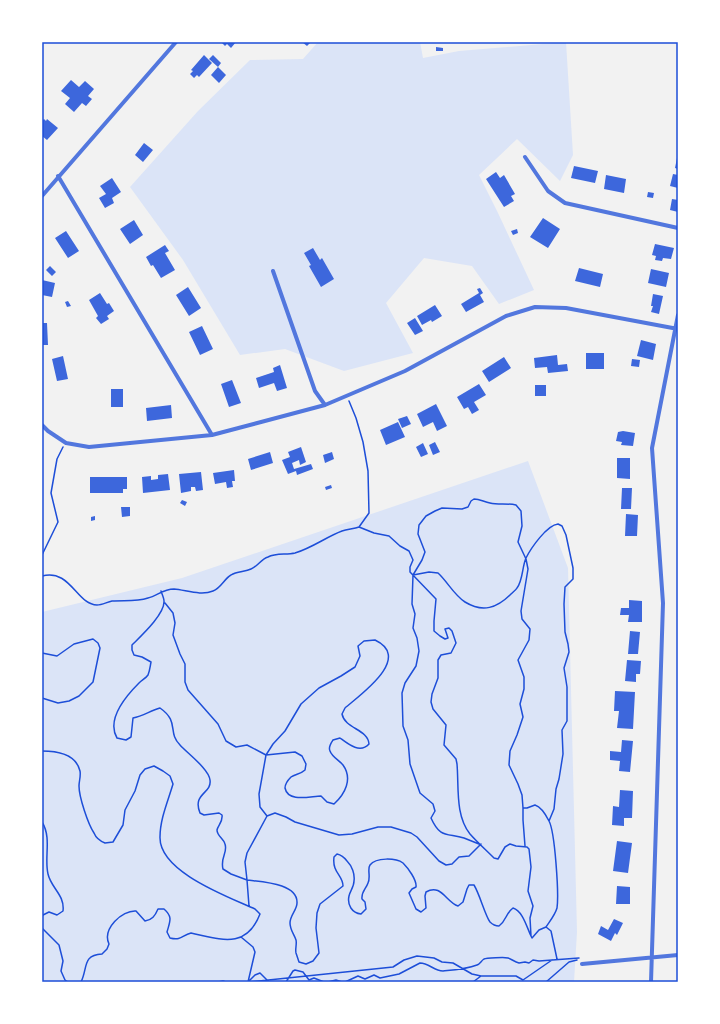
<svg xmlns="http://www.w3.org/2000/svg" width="720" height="1024" viewBox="0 0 720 1024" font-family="Jost,sans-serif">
  <rect width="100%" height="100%" fill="#f2f2f2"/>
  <path fill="#dbe4f7" d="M 318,42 L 420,42 L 423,58 L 459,51 L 566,42 L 573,155 L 560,181 L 517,139 L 479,175 L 498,213 L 534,290 L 499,304 L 472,266 L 424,258 L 386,303 L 413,353 L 344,371 L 285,349 L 240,355 L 183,260 L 130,187 L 198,111 L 250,60 L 303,59 Z
    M 528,461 L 568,568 L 577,932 L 574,982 L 42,982 L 42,612 L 182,578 Z"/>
  <path fill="#3d67dc" d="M 221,42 L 236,42 L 231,48 L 227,44 L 225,46 Z
    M 302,42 L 311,42 L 307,46 Z
    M 436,47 L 443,48 L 443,51 L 436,51 Z
    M 204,55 L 212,63 L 199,77 L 197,75 L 194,78 L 190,74 L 193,71 L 191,70 Z
    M 213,55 L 221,63 L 218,67 L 209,59 Z
    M 218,67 L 226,75 L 219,83 L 211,75 Z
    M 71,80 L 79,87 L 85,81 L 94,89 L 88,96 L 92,99 L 86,106 L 82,103 L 74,112 L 65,104 L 70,98 L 61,91 Z
    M 44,119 L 46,121 L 47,119 L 58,128 L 47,140 L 42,136 L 42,121 Z
    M 144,143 L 153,150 L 143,162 L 135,155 Z
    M 677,158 L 678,158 L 678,169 L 675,168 Z
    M 574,166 L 598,171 L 595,183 L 571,178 Z
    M 496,172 L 500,178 L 504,175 L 515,194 L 511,196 L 514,201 L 504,207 L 486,179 Z
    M 673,174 L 678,175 L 678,188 L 670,186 Z
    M 606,175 L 626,179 L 624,193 L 604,189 Z
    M 112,178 L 121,192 L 112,198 L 114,203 L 105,208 L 99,198 L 106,194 L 100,186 Z
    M 648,192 L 654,193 L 653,198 L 647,197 Z
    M 672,199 L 678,200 L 678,212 L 670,210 Z
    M 543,218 L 560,229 L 548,248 L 530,237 Z
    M 134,220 L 143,235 L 130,244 L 120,229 Z
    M 517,229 L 518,233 L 513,235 L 511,231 Z
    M 66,231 L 79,251 L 68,258 L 55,238 Z
    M 655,244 L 674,248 L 671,259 L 663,258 L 662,261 L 655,260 L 656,256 L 652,255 Z
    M 165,245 L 169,251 L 165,253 L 175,270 L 161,278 L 153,265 L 151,266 L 146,257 Z
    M 313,248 L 320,260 L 322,258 L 334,279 L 321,287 L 309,266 L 311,265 L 304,253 Z
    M 50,266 L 56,272 L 52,276 L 46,270 Z
    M 579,268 L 603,274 L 600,287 L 575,281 Z
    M 651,269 L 669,273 L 666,287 L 648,283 Z
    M 42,280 L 55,283 L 52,297 L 42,295 Z
    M 188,287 L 201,308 L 189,316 L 176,295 Z
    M 480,288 L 483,293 L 480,295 L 484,302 L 466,312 L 461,304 L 479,293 L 477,289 Z
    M 100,293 L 107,304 L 109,303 L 114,311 L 107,316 L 109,319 L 101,324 L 96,318 L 98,316 L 89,300 Z
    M 653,294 L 663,296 L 659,314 L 651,312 L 653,306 L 651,306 Z
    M 68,301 L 71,306 L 67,307 L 65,302 Z
    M 435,305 L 442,316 L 432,322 L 431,320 L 422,325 L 417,316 Z
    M 415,318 L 423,331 L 415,335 L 407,323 Z
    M 42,323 L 47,323 L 48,345 L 42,345 Z
    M 202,326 L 213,349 L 200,355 L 189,332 Z
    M 641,340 L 656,344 L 653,360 L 637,356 Z
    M 586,353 L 604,353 L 604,369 L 586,369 Z
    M 557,355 L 558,365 L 567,364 L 568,371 L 548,373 L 547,367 L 535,368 L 534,358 Z
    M 63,356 L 68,379 L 57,381 L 52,359 Z
    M 504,357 L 511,368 L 489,382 L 482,371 Z
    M 632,359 L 640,360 L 639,367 L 631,366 Z
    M 280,365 L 287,388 L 277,391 L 274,383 L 259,388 L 256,378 L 274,372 L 273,368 Z
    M 232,380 L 241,403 L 229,407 L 221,384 Z
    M 479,384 L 486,395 L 474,402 L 479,410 L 472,414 L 468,407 L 464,409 L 457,397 Z
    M 535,385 L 546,385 L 546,396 L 535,396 Z
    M 111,389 L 123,389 L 123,407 L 111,407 Z
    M 436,404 L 447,426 L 437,431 L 433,422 L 423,427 L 417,414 Z
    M 171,405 L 172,418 L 147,421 L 146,408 Z
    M 407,416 L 411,424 L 402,428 L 398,419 Z
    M 398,422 L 405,437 L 386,445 L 380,430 Z
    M 623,431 L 635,433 L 633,446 L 621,445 L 622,442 L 616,441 L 618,432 Z
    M 435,442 L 440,452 L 433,455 L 429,445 Z
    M 423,443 L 428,454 L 421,457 L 416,447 Z
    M 301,447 L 306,462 L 300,465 L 299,460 L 292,463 L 294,469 L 311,464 L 313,469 L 297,475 L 296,471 L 288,474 L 282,460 L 290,457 L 288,452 Z
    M 270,452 L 273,463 L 251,470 L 248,459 Z
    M 332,452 L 334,459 L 325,463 L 323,455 Z
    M 617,458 L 630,458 L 630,479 L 617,478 Z
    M 234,470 L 235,481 L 232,481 L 233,487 L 227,488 L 226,482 L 215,484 L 213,473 Z
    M 201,472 L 203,490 L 196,491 L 195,487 L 191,487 L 191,491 L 181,493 L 179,474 Z
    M 168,474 L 170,490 L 143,493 L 142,477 L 151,476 L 151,480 L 158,479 L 158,475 Z
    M 90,477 L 127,477 L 127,489 L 123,489 L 123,493 L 90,493 Z
    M 331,485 L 332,488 L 326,490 L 325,487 Z
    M 622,488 L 632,488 L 631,509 L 621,509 Z
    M 182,500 L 187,502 L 185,506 L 180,503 Z
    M 121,507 L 130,507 L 130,516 L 122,517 Z
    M 626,514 L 638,515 L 637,536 L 625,536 Z
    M 95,516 L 95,520 L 91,521 L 91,517 Z
    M 629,600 L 642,601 L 642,622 L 628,622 L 629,615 L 620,615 L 621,608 L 629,608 Z
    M 630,631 L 640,632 L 638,654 L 628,654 Z
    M 627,660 L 641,661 L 640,674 L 636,674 L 636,682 L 625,681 Z
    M 615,691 L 635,692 L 633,729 L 617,728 L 619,711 L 614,711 Z
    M 622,740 L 633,741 L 630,772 L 619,771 L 620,761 L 610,760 L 610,751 L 621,752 Z
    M 620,790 L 633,791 L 632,818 L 624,818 L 624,826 L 612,825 L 613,806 L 619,807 Z
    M 617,841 L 632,843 L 628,873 L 613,871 Z
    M 617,886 L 630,887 L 630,904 L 616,904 Z
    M 614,919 L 623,923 L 617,935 L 615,933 L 611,941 L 598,934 L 601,926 L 608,930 Z"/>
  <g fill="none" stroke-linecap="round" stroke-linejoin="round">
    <path stroke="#1d4ed8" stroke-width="1.5" d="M 349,401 L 356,418 L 363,442 L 368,471 L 369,513 L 359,527
      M 42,555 L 58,522 L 51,493 L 57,459 L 63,447
      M 413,575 L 429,572 L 438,573 C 447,581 454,595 465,602 C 483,613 497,608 511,594 C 513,592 516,590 517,588 C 523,580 522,567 526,558 C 531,548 547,525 558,524 L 562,526 L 566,535 L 573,568 L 573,579 L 565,587 L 564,604 L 565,632 L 568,644 L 569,652 L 564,668 L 567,687 L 567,721 L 562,730 L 563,754 L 559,779 L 556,789 L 554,809 L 549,821
      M 42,576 C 70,568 77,605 97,605 C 102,605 107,602 112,601 C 124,600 136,602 148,598 C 157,596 163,589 174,589 C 186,590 201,596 213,591 C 221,588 224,579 231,575 C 237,571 245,572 251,569 C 257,567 261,559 268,557 C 276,553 286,555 295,553 C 312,548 326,537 342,531 C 348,529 354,529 359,527 L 374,533 L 389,536 L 400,546 L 409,551 L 413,560 L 410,567 L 410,572 L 436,599 L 434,621 L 434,631 L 440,636 L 445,639 L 448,638 L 445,629 L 449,628 L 452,631 L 456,643 L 451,653 L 441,655 L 438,660 L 438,678 L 432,694 L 431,702 L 433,709 L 446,725 L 444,745 L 456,759 L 457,764 C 459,787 455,815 470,834 C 477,842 486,850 494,858 L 498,859 L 505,847 L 510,844 L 516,846 L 527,847 L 529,849 L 531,867 L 528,891 L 533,906 L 530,918 L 531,936 L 532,938 L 539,930 L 546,927
      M 161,591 C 162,594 164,598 164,601 C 165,614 141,636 132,645 L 132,650 L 134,655 L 142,657 L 151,662 C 150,667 150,670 148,675 C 146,678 142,680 139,683 C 126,696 106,719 117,738 L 126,740 L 131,737 L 133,718 C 143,716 150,711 160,708 C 180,722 167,732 180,745 C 187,753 209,769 210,780 C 212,794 192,793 200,813 L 204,815 L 219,813 L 222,815 C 223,822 218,825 217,830 C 217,836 224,839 225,844 C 228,853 220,857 223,869 L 231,874 L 247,880 L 249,906
      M 165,603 L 173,613 L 175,623 L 173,635 L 180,654 L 185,664 L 185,682 L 188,690 L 218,724 L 226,741 L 236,747 L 247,745 L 266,755 L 259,794 L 260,807 L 267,816
      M 375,640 C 413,658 360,695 345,708 L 342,714 C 345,729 368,729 369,744 C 360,754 348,744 340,738 L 333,740 C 331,743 328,747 330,751 C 332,757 340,761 343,765 C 353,779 345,794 334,804 L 327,802 L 321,796 C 311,796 288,803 285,788 C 285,784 288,780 291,777 C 295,774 301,774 305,770 L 306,764 L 302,756 L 295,752 L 266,755 L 273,744 L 285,731 L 301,704 L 319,688 L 341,676 L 355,667 L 360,656 L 358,646 L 364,641 Z
      M 42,653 L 57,656 L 74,644 L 93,639 L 98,643 L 100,648 L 93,682 L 79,696 L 69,701 L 58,703 L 42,698
      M 42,751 C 56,751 76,754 80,771 C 81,776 79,781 79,786 C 79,797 88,824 94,833 C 96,838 100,841 105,843 L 113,842 L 123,825 L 125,810 L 135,791 L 140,775 L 145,769 L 154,766 L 163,771 L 170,776 L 173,784 C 168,801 160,819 160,837 C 159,872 229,897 255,909 L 260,914 C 246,950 220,939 191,933 C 182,935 182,941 170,938 L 167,932 C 170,921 173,917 164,909 L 158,909 C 155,916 152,920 145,921 L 136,911 C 122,910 102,929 109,944 L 107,949 L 102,954 C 82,955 88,968 81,982
      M 523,808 L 523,820 L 525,846
      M 42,822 C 52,838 44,857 48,874 C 51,888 65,895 63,911 L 57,915 L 49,912 L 43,915 L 42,917
      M 479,844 C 474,842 469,840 464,838 C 446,833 440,838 431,818 L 435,811 L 433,804 L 420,793 L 410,764 L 408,740 L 403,726 L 402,693 L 405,683 L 416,666 L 419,651 L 417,638 L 413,628 L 415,614 L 412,604 L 413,575 L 422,560 L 425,552 L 418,534 L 419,525 L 426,516 L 435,511 L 442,508 L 462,509 L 468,507 L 471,501 L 474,499 C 480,499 484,502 490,503 C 498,505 507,503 516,505 L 521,511 L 522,526 L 518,542 L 526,559 L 528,569 L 521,611 L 522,619 L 530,629 L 529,640 L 518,660 L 524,677 L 524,689 L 520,704 L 523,717 L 517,735 L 510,751 L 509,765 L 518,784 L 522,795 L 523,808 L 527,808 L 535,805 C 541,807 546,815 549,821 C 555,832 559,894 557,908 C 555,915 550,921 546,927
      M 481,844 L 469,856 L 459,857 L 452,864 L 446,865 L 439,861 L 417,837 L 411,833 L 391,827 L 378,827 L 352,834 L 339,835 L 295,822 L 286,817 L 275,813 L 267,816 L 247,853 L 245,862 L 247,880 C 261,882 298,883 297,903 C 297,910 290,915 290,923 C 290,930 294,934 296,940 C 297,944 295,949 296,953 C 297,956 298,959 299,962 L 306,964 L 313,961 L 319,953 L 316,928 L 317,913 L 320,904 L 343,886 C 343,875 332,873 334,857 L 337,854 C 342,855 344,857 347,861 C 352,866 355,874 354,881 C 354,887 350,891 349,896 C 347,905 352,913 361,914 L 366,909 L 365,902 L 362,899 C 361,892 366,889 368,883 C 371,877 367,869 370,865 C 376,857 396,858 403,863 C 408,868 417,880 416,887 L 412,889 L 409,893 L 416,909 L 421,912 L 426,908 L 425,896 L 426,892 C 441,883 446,902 458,906 L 463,902 L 467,889 L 469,885 L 474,885 C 480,895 485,915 490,922 C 493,925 495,926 499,926 C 507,920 505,914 513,908 C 523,911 527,928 531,936
      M 546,927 L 551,931 L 557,959
      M 42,928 L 59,945 L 63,961 L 61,971 L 65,980 L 68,982
      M 241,937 L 253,947 L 255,952 L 248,982
      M 42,981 L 43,982
      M 218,982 L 223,981 L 226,982
      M 248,982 L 255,975 L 260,973 L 269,982
      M 250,982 L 393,967 L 404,960 L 417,956 L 434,958 L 442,962 L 453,963 L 472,974 L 481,976
      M 286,982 L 293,971 L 295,970 L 303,972 L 309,980 L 314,978 L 324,982
      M 328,982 L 336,980 L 342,982
      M 345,982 L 358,976 L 365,979 L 374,975 L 380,978 L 399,974 L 420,963 C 429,963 434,971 443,971 C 454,970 467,969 477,965 C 480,964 481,961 484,959 C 486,958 505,957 508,958 C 511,959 515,962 519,963 L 525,962 L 529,963 L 533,960 L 539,961 L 579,958
      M 473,982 L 481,976 L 516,976 L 523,980 L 552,960
      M 546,982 L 569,962 L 577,960"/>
    <path stroke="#5277de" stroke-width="4" d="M 525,157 L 548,191 L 565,203 L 678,228
      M 58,176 L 212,435
      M 42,196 L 176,42
      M 273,271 L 315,391 L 325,405
      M 42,425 L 48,431 L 66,443 L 89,447 L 212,435 L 325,405 L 405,371 L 506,316 L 535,307 L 566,308 L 678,329
      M 582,964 L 678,955
      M 651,982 L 663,603 L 652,448 L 678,315"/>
  </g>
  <rect width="720" height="1024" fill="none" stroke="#ffffff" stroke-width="86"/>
  <rect x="43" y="43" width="634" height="938" fill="none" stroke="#1d4ed8" stroke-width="1.5"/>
</svg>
